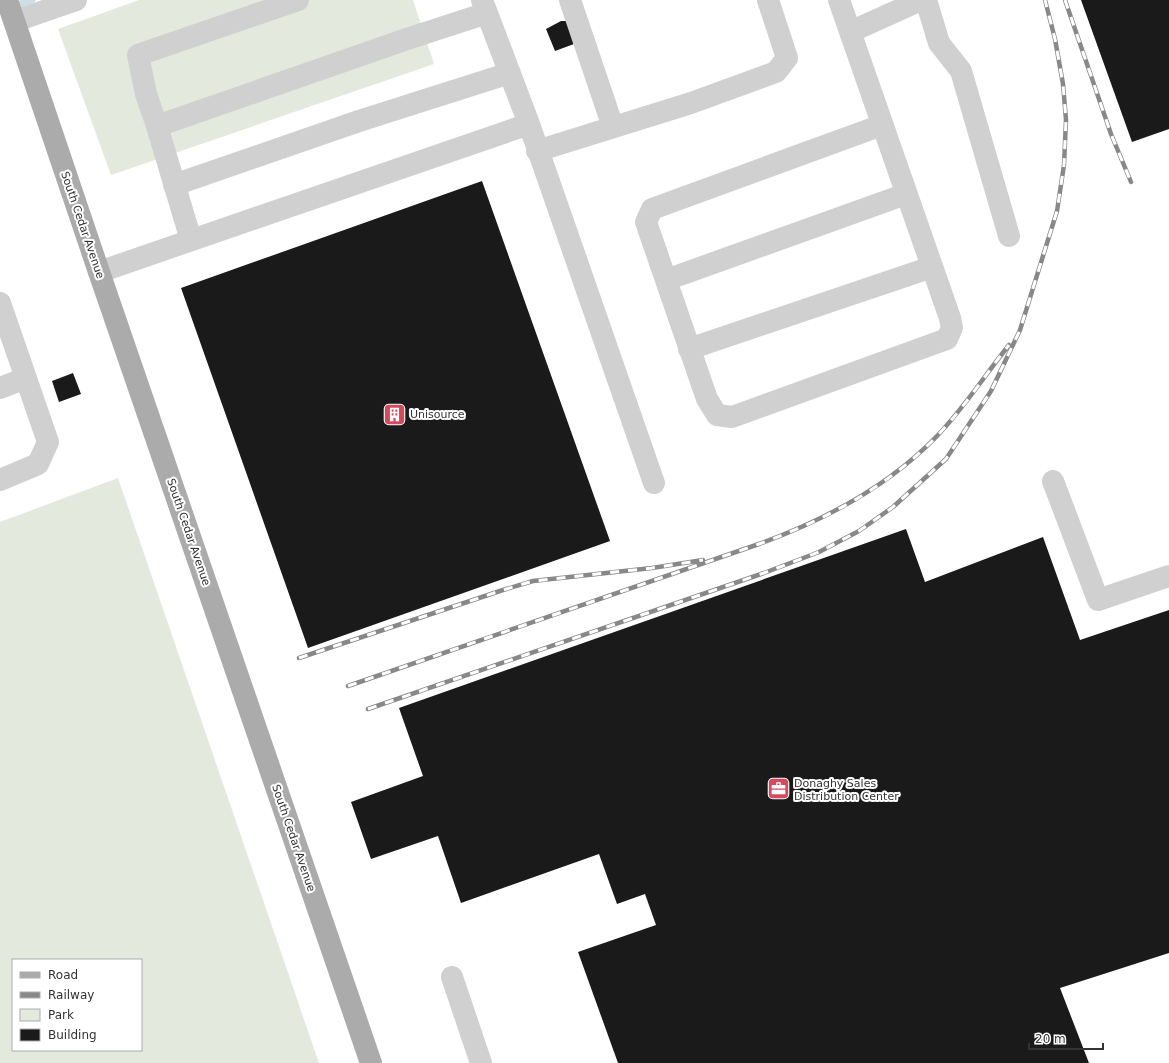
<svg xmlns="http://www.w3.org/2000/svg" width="1169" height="1063" viewBox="0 0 1169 1063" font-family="'DejaVu Sans',sans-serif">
  <rect width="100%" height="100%" fill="#fff"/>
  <path fill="#e3e9dd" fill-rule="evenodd" d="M 139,0 L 413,0 L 434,64 L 111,175 L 58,29 Z
    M 118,478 L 319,1063 L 0,1063 L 0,522 ZM 13,960 L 141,960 L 141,1050 L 13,1050 Z"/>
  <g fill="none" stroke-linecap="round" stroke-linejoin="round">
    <path stroke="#ccdfe7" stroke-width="7" d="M 11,7 L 32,0"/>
  </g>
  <path fill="#1a1a1a" d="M 1081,0 L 1169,0 L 1169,129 L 1132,142 Z
    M 561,21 L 567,21 L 574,44 L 555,51 L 546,29 Z
    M 482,181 L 610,541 L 308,648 L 181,288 Z
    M 73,373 L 81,394 L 59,402 L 52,381 Z
    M 906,529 L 925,582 L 1043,537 L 1080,640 L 1169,610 L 1169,953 L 1060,988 L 1089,1063 L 618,1063 L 578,952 L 656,925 L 645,894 L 617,904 L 599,854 L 461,903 L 438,836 L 371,859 L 351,802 L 423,776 L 399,708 Z"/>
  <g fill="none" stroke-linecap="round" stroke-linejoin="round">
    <path stroke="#d0d0d0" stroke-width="22" d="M 298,0 L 138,55 L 146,94 L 157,126 L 407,39 L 487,13
      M 482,0 L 529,124 L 654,483
      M 570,0 L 613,127
      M 839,0 L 950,318 L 952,328 L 947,339 L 732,417 L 717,415 L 707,399 L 646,222 L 652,209 L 882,125
      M 926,0 L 939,43 L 961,71 L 1009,236
      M 15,21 L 76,0
      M 850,32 L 921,0
      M 157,126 L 191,240
      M 537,151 L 691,103 L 776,72 L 787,58 L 768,0
      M 174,185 L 359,121 L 510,73
      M 99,272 L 529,124
      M 666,280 L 906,194
      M 0,303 L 48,442 L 38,464 L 0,480
      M 689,349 L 932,267
      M 0,388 L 26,378
      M 1053,481 L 1098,600 L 1169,576
      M 452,977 L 481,1063"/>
    <path stroke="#ababab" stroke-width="22" d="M 7,0 L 99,272 L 371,1063"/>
    <defs>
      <path id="rail" d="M 1065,0 L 1111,134 L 1131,182
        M 299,658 L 503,590 L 533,581 L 652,568 L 703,560
        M 348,686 L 759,544 C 825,520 888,487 937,436 C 964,408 985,375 1009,345
        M 368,709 L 764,573 L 819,552 L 859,531 L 893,507 L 946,459 L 991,391 L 1020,330 L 1057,211 L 1064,165 L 1066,120 L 1063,84 L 1055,39 L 1045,0"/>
    </defs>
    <use href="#rail" stroke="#888" stroke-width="4.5"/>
    <use href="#rail" stroke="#fff" stroke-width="3" stroke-dasharray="9" stroke-linecap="butt"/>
  </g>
  <defs>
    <symbol id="building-square" viewBox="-11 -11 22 22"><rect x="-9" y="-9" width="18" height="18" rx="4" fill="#d54a5d" stroke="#fff"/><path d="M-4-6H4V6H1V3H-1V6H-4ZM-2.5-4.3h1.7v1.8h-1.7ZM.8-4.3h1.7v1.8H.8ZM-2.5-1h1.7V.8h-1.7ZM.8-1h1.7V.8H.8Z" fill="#fff"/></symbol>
    <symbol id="office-square" viewBox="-11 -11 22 22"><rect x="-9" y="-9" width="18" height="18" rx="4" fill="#d54a5d" stroke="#fff"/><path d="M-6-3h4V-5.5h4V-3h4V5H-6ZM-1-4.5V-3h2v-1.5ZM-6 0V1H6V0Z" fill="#fff"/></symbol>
  </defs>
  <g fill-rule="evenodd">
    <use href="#building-square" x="382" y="402" width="25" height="25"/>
    <use href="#office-square" x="766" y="776" width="25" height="25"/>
  </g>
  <g text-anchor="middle" stroke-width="4" stroke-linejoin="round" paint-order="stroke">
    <g font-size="11" fill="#333" stroke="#fff">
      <text transform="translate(83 225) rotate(71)" y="4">South Cedar Avenue</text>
      <text transform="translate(189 532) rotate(71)" y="4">South Cedar Avenue</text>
      <text transform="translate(294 838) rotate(71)" y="4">South Cedar Avenue</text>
    </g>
    <g font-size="11" fill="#333" stroke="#fff" text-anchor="start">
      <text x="410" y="418">Unisource</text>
      <text x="794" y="787">Donaghy Sales<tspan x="794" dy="13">Distribution Center</tspan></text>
    </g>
  </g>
  <rect x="12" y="959" width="130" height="92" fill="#ffffff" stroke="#adadad"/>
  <rect x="20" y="972" width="20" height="6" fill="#ababab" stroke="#adadad"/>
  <text x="48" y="979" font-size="12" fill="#333333">Road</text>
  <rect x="20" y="992" width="20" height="6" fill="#888888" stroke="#adadad"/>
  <text x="48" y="999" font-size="12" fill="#333333">Railway</text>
  <rect x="20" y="1009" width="20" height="12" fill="#e3e9dd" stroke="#adadad"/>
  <text x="48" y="1019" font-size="12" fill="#333333">Park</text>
  <rect x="20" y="1029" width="20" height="12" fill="#1a1a1a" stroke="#adadad"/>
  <text x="48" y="1039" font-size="12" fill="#333333">Building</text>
  <path d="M1029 1043v6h74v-6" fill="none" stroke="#333333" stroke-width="2"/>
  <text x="1035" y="1043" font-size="12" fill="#333333" stroke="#ffffff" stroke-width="3" paint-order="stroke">20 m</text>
</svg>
